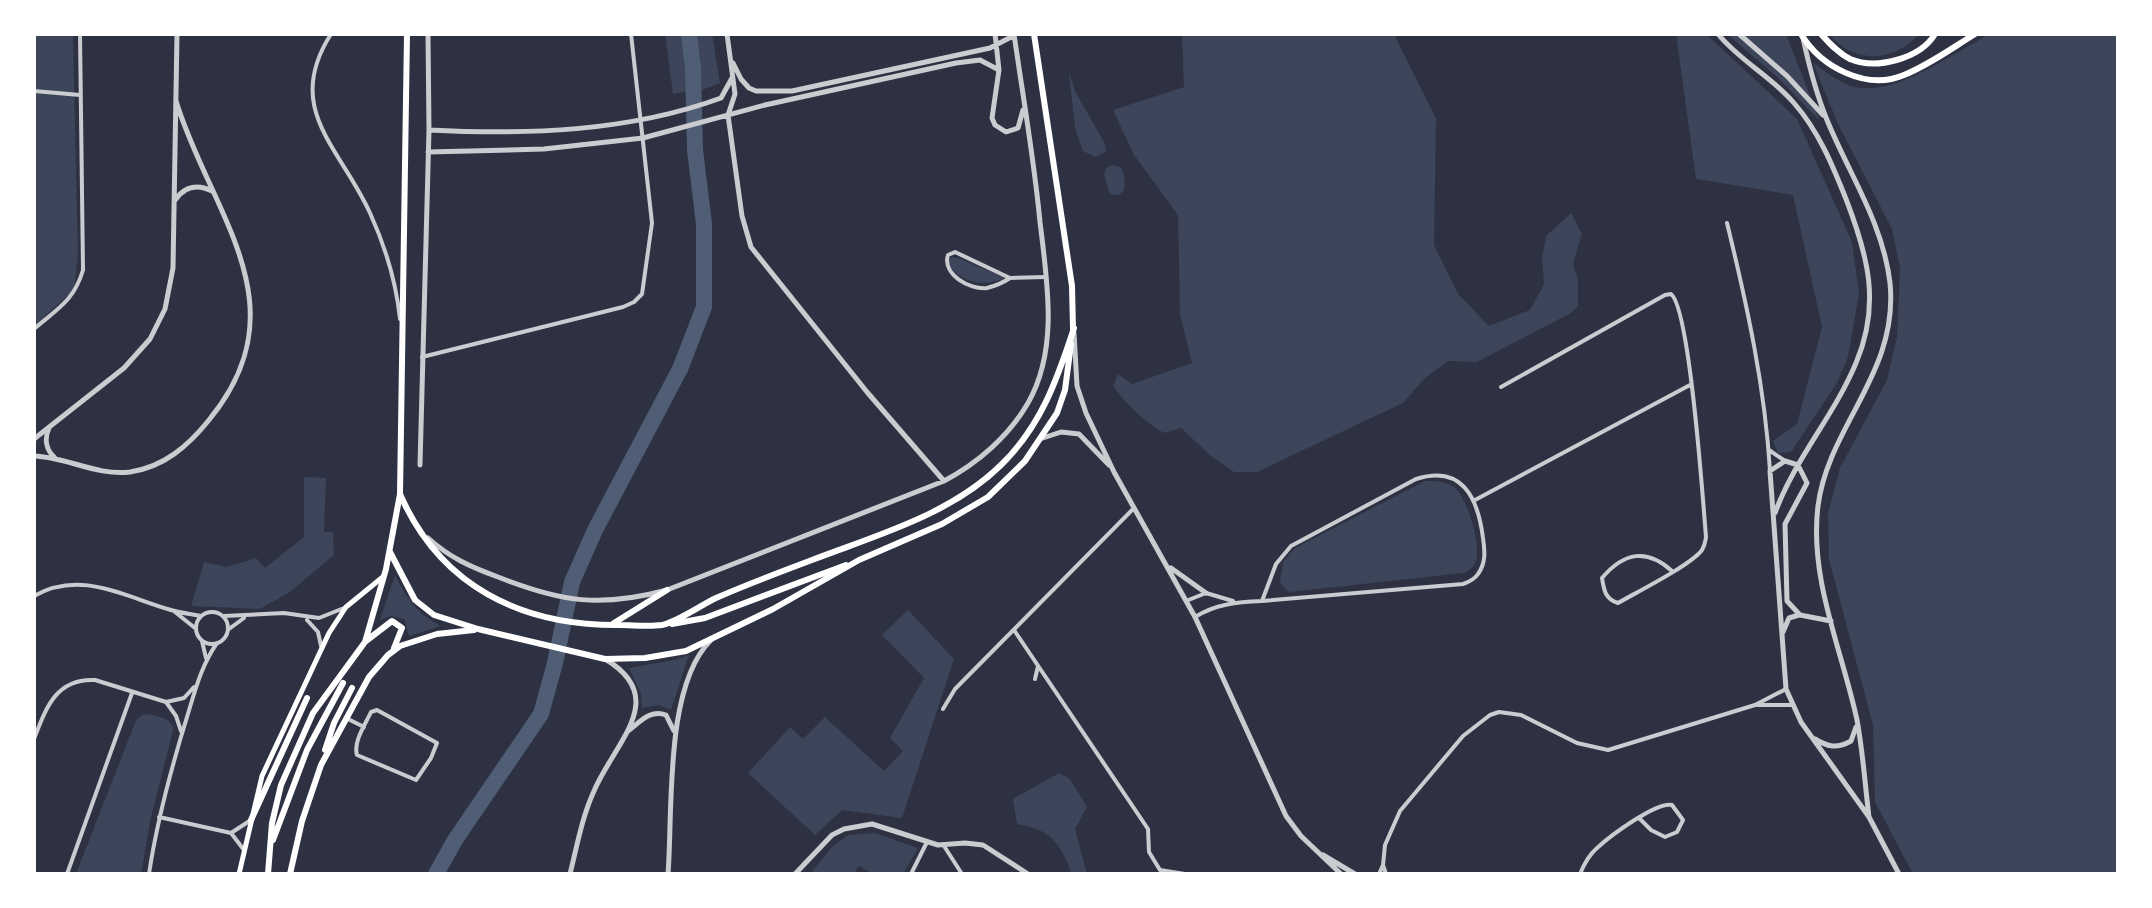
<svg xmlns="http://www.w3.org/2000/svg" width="2152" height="908" viewBox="0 0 2152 908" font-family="Cabin,sans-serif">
  <rect width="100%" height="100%" fill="#2d3142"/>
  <path fill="#3c4559" d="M 34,34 L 73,34 L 78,256 L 74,290 L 34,326 Z
    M 665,34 L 682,34 L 688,91 L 673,94 Z
    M 695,34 L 712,34 L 720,83 L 702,90 Z
    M 1182,34 L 1394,34 L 1436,119 L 1434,245 L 1458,294 L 1489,326 L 1530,310 L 1544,284 L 1542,259 L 1546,236 L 1571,213 L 1582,234 L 1573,264 L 1578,279 L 1578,306 L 1571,313 L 1477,362 L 1448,361 L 1424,379 L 1403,403 L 1257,472 L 1234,472 L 1211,456 L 1181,428 L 1164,433 C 1144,422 1127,405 1113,386 L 1118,374 L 1132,384 L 1192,363 L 1180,314 L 1178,215 L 1134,155 L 1113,110 L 1184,87 Z
    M 1676,34 L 1706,34 L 1797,119 L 1852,242 L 1859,293 L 1848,357 L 1837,383 L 1791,452 L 1778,453 L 1773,441 L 1797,424 L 1822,327 L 1793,195 L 1696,179 Z
    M 1727,34 L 1786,34 L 1820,121 L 1776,76 Z
    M 1829,34 L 1919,34 C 1895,63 1852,64 1829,34 Z
    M 1990,34 L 2118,34 L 2118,874 L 1913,874 L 1875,802 L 1873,725 L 1829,559 L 1828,513 L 1840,468 L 1887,380 L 1897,337 L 1900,268 L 1892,229 L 1838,124 L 1813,63 C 1824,70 1838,82 1851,86 C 1894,99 1952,53 1990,34 Z
    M 1069,72 L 1075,91 L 1105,144 L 1106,152 L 1095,157 L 1083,151 L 1075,128 Z
    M 1112,165 L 1121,167 C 1125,176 1126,183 1123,192 L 1118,195 L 1110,194 L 1104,175 L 1106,168 Z
    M 952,257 L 958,258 L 1006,278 C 984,286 965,285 949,266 L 949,260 Z
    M 304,477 L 326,478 L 324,532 L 333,532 L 334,555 L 290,592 L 260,609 L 191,606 L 204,562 L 227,567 L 256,558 L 265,568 L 304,537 Z
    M 1425,481 C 1436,481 1446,481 1455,488 C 1468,499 1484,551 1474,565 C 1472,569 1468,571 1464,573 L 1289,592 L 1280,583 L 1283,562 L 1295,548 Z
    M 395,575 C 407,599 417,614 441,626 L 409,636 L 404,619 L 391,616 L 380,620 Z
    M 908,610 L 954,659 L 902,818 L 842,810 L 815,835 L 748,773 L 790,727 L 803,739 L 825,717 L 884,771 L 903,751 L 890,738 L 924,678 L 882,635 Z
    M 689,655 L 671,710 L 659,705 L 642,708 L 641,694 L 629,668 L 674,660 Z
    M 151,714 L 166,719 L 174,727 L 151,817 L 141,874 L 76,874 L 136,720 L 142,715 Z
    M 1059,773 L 1070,779 L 1087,807 L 1075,829 L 1087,874 L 1072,874 C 1060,843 1052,830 1017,824 L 1013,799 Z
    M 875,833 L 918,848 L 903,874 L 873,874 L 859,866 L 854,874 L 810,874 L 832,847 L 848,835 Z"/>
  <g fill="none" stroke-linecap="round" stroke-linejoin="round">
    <path stroke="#4f5d75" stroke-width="16" d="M 436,874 L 455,840 L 541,714 L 555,663 L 572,582 L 595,530 L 680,369 L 704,307 L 704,224 L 695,150 L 693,68 L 689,34"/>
    <path stroke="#caccd0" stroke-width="4" d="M 331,34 C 283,109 340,147 370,213 C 386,248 396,281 400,319
      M 34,91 L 80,95
      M 1727,223 C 1747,305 1765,387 1770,471
      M 955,252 L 1010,278 C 1004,282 995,286 987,288 C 969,290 942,274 948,255 Z
      M 1010,278 L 1046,277
      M 34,329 C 57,309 74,301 83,270 L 80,34
      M 422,357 L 623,307 L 634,302 L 642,294 L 652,223 L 631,34
      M 1501,387 L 1665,295 L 1671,294 C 1690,309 1703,502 1706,537 C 1705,543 1705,545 1702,550 C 1691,565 1637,592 1618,603 C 1605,599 1604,590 1602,578 C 1624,552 1647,548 1672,571
      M 1769,450 L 1785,461
      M 1475,500 L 1690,385
      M 34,596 C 81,569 125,597 171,610 C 181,613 191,614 201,616
      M 1186,601 L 1206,593 L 1233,601
      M196 628a16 16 0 1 1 32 0a16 16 0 1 1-32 0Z
      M 175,612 L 195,628
      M 224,616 L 284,613 L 319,618 L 344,608
      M 1195,617 C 1216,604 1237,602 1262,601 L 1463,584 C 1469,582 1474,580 1478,574 C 1486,563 1485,551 1483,538 C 1478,499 1463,464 1416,479 L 1291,546 L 1276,564 L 1262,601
      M 307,620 L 318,632 L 321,646
      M 229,629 L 244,618
      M 1014,630 L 1148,829 L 1149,852 L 1160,870 L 1185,874
      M 202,641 L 206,658
      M 1035,679 L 1038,666
      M 166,702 L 184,698 L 194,687
      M 1757,705 L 1792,705
      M 943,709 L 955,689 L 1134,508
      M 377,710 L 437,743 L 431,758 L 416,780 L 357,755 C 353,742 365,725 371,712 Z
      M 346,718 L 364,727
      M 34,739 C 46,708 56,678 95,680 L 166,702 L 176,716 L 181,731
      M 159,817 L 231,833 L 244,850
      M 231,833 L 251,820
      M 944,846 L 962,874
      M 67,874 L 132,693
      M 149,874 C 157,820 171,769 187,717 C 195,691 201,666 217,643
      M 911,874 L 927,842
      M 1379,874 L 1383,865
      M 1386,874 L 1383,865 L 1385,845 L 1400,811 L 1463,736 L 1490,715 L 1499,712 L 1521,715 L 1577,743 L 1608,750 L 1755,705 L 1786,689
      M 1580,874 C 1584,864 1589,855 1597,848 C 1610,836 1657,801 1672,805 L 1683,820 L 1677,832 L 1665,837 L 1651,830 L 1639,818"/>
    <path stroke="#caccd0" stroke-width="5" d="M 727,34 L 735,94 L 728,115 L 742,216 L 751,247 L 867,392 L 944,481
      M 995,34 L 999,70 L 992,118 L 995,125 L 1006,132 L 1018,128 L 1023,110
      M 1718,34 C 1740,61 1772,77 1794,103 C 1819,132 1832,164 1846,199 C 1868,256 1881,304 1856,363 C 1834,416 1794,460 1775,513
      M 1739,34 L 1787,76 L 1823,115
      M 1803,38 C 1809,66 1816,93 1827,120 C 1849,174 1883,223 1890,283 C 1899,373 1828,426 1818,506 C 1809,579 1842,650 1857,720 C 1863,752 1865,785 1869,817
      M 733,63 L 741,79 L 749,88 L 756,91 L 792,91 L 990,48 L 1015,35
      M 429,130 C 526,135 628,132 721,98 L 732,78
      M 428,152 L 544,149 L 643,138 L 765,105 L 956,63 L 980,60 L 999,70
      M 176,199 C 185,186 198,184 212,191
      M 1074,333 L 1077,386 L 1086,413 L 1114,472 L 1195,617 L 1286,816 L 1301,836 L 1341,874
      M 49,428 C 44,439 46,450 55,458
      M 1043,438 L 1061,432 L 1079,434 L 1109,465
      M 34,439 L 124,368 L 150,339 L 165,309 L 173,268 L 177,34
      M 34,456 C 67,457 96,476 130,472 C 164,467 188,446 209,420 C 304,305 210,213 176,101
      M 420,465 L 429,130 L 428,34
      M 428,538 C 450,558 471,567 498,577 C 562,602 600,608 667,590 L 944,481 C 978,463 1009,436 1028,403 C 1059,349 1047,281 1040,222 C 1034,159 1023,97 1014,34
      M 1171,568 L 1206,593
      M 1831,621 L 1800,615 L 1787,601 L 1785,524 L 1807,483 L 1798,465 L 1785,461 L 1770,471 L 1786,689 L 1801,722 L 1869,817 L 1899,874
      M 1783,632 L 1789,618 L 1799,615
      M 628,731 C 640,722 650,709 666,715 L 674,731
      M 1815,739 C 1828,747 1837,749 1851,741 L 1856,727
      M 1323,855 L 1355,874
      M 570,874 C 577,846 582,817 594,791 C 614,743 671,698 605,659
      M 668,874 C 673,811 664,686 711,640
      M 795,874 L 832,835 L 844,829 L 872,824 L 938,845 L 965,843 L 983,845 L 1028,874"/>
    <path stroke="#fff" stroke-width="5" d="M 239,874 L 262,776 L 329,633 L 346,607 L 384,576"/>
    <path stroke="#fff" stroke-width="6" d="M 407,34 L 400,494 C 440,586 521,626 620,625 C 633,625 649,627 662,625 C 677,622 701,605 716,598 C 748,584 780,572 812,560 C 877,535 950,515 1001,465 C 1041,426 1057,380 1074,328
      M 1034,34 L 1072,286 L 1073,329
      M 1801,34 C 1821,67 1866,91 1904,75 C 1929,65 1952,48 1975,34
      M 1821,34 C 1829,43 1838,53 1850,59 C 1876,70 1920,59 1935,34
      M 390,552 L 415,600 L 434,615 L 478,629 L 605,659 L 645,658 L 686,651 L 773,609 L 859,560 L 942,524 L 988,497 L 1025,461 L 1057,413 L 1065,390 L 1071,344
      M 614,623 L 667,590
      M 672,624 L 705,618 L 846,565
      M 366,641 L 392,621 L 402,628 L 394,648
      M 325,750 L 334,723 L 352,688
      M 251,820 L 307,698
      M 273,840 L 307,750 L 343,683
      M 268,874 L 272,823 L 281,785 L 313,713 L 365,642 L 386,569 L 400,494
      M 290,874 L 302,821 L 321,765 L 369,677 L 388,655 L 400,646 L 437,634 L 474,630"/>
  </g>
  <rect width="2152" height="908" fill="none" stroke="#ffffff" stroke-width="72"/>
</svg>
